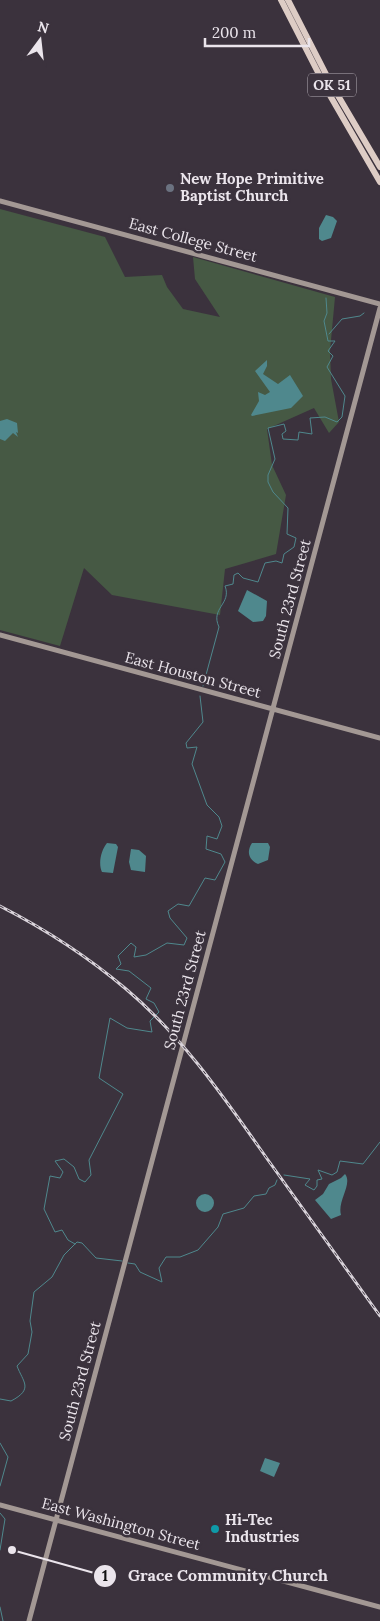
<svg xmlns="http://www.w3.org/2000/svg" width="380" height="1621" viewBox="0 0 380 1621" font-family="Lora,serif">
  <rect width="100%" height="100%" fill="#3b323d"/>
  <path fill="#465944" d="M 0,209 L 105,237 L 125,277 L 162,275 L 167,287 L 183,309 L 220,317 L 195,279 L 193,257 L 335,297 L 330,351 L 331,379 L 339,422 L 329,433 L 314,408 L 267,429 L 272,465 L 286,495 L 276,554 L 225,569 L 220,615 L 112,595 L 84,568 L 60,646 L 0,630 Z"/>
  <path fill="#4f888d" d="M 326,215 L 333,217 L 337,221 L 331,238 L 322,241 L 319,239 L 319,228 Z
    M 267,360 L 267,366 L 263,374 L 278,384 L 290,375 L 303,396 L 291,408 L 252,416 L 251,415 L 259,401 L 258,392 L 265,395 L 270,392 L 255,371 Z
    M 7,419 L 17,423 L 18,433 L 16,432 L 18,437 L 13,433 L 5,441 L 0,439 L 0,421 Z
    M 247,590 L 267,601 L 266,616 L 263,621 L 253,622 L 238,611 Z
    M 107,843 L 116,844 L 118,847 L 113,873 L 102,872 C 98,864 101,850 107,843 Z
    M 252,843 L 268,843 L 270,847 L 268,860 L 258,864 C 249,860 246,852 252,843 Z
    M 131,849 L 139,850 L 146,856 L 145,872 L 131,870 L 129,862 Z
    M 345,1174 C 353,1184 337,1201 341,1215 L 331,1219 L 315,1200 L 323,1194 L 329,1184 L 341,1178 Z
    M196 1203a9 9 0 1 1 18 0a9 9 0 1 1-18 0Z
    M 265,1458 L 280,1463 L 274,1477 L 260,1471 Z"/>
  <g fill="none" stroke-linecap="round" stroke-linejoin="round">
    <path stroke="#4f888d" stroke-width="1" d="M 329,334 L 342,319 L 360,316 L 364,313
      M 203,686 L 219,627 C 210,608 232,604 225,586 L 233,584 L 234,575 L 238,573 L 243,578 L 258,582 L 265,563 L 276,561 L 282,563 L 284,554 L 294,547 L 296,538 L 287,534 L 288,508 L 273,492 L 268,482 L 268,475 L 275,459 L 268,428 L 284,424 L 286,431 L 282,434 L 283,439 L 298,440 L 299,432 L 312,434 L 310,418 L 325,417 L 337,422 L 342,417 L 345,396 L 327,367 L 333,356 L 328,351 L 335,341 L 328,341 L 324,321 L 327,313 L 326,298
      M 284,1175 L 310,1179 L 305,1185 L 314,1190 L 317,1186 L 317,1180 L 322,1179 L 318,1170 L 332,1175 L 337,1172 L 340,1161 L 363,1164 L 380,1142
      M 75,1244 L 68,1240 L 62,1230 L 55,1232 L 44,1209 L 50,1176 L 60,1178 L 63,1172 L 55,1161 L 64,1159 L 74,1167 L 79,1179 L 85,1182 L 91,1175 L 89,1160 L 123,1094 L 99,1078 L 110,1018 L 127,1028 L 152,1032 L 150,1021 L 159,1012 L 154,1003 L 146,999 L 151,988 L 129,971 L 116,969 L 121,964 L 118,956 L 131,943 L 136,947 L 134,957 L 146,955 L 167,943 L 184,945 L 187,938 L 170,918 L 168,911 L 178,904 L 189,906 L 205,878 L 215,880 L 225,862 L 221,854 L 206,849 L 207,836 L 217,839 L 222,826 L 219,817 L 207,805 L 192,764 L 197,747 L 187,748 L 186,743 L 203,722 L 200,696
      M 128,1263 L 135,1264 L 140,1272 L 162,1282 L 159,1268 L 166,1257 L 180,1257 L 198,1250 L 218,1227 L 223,1214 L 244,1208 L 254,1196 L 266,1194 L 269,1188 L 275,1185 L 277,1180
      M 0,1399 L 11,1401 C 34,1389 23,1382 17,1366 L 28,1354 L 32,1332 L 30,1321 L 34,1292 L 52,1277 L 64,1255 L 77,1242 L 82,1243 L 96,1258 L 122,1261
      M 0,1443 L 8,1457 L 0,1486
      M 0,1513 L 5,1519 L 0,1550
      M 0,1607 L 3,1621"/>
    <path stroke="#a39894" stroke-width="5" d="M 0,201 L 380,304
      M 0,635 L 380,738
      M 0,1505 L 380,1607
      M 29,1621 L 380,308"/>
    <path stroke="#ddccc5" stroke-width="6" d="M 281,0 L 328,92 L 380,182
      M 288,0 L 330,82 L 380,167"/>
    <defs>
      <path id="rail" d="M 0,906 C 45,929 87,956 126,989 C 183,1037 225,1099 268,1160 C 305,1212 343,1264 380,1316"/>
    </defs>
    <use href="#rail" stroke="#d9d3da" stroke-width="3"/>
    <use href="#rail" stroke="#3b323d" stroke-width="1" stroke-dasharray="4" stroke-linecap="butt"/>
  </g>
  <circle fill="#6b7280" stroke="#3b323d" stroke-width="2" cx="170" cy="188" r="5"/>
  <circle fill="#0f9aa8" stroke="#3b323d" stroke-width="2" cx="215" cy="1529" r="5"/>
  <g text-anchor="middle" stroke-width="5" stroke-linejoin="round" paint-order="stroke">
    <rect fill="#3b323d" stroke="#b6afb8" stroke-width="1" x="308" y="73.5" width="48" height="23" rx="4"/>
    <g font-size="14" font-weight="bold" fill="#ebe5ec">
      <text x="332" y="90">OK 51</text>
    </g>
    <g font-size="15" font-weight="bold" fill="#ebe5ec" stroke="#3b323d" text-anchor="start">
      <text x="180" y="184">New Hope Primitive<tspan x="180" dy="17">Baptist Church</tspan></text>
      <text x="225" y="1525">Hi-Tec<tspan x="225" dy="17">Industries</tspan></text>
    </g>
    <g font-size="15" fill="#ebe5ec" stroke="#3b323d">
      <text transform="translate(193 240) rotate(15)" y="5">East College Street</text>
      <text transform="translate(290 599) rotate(-75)" y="5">South 23rd Street</text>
      <text transform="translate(193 675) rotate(15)" y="5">East Houston Street</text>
      <text transform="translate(185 990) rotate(-75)" y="5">South 23rd Street</text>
      <text transform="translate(80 1381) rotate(-75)" y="5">South 23rd Street</text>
      <text transform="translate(121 1524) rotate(15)" y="5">East Washington Street</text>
    </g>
  </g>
  <path fill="none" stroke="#ebe5ec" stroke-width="2" d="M12 1550L105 1576"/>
  <g fill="#ebe5ec" stroke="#3b323d" stroke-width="2">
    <circle cx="12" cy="1550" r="5"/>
    <circle cx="105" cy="1576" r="12"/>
  </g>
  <g font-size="15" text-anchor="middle" font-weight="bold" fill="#111">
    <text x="105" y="1581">1</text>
  </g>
  <g font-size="16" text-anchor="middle" font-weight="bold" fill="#ebe5ec" stroke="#3b323d" stroke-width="5" stroke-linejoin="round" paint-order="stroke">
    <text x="228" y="1581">Grace Community Church</text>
  </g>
  <g transform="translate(40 40) rotate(15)" stroke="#3b323d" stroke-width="4" paint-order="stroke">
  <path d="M0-4L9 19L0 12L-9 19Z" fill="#ebe5ec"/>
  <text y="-8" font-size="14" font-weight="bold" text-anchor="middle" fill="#ebe5ec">N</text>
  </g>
  <path d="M205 38v8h104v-8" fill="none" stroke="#ebe5ec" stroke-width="2.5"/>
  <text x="212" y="38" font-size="15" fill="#ebe5ec" stroke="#3b323d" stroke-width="4" paint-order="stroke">200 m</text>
</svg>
